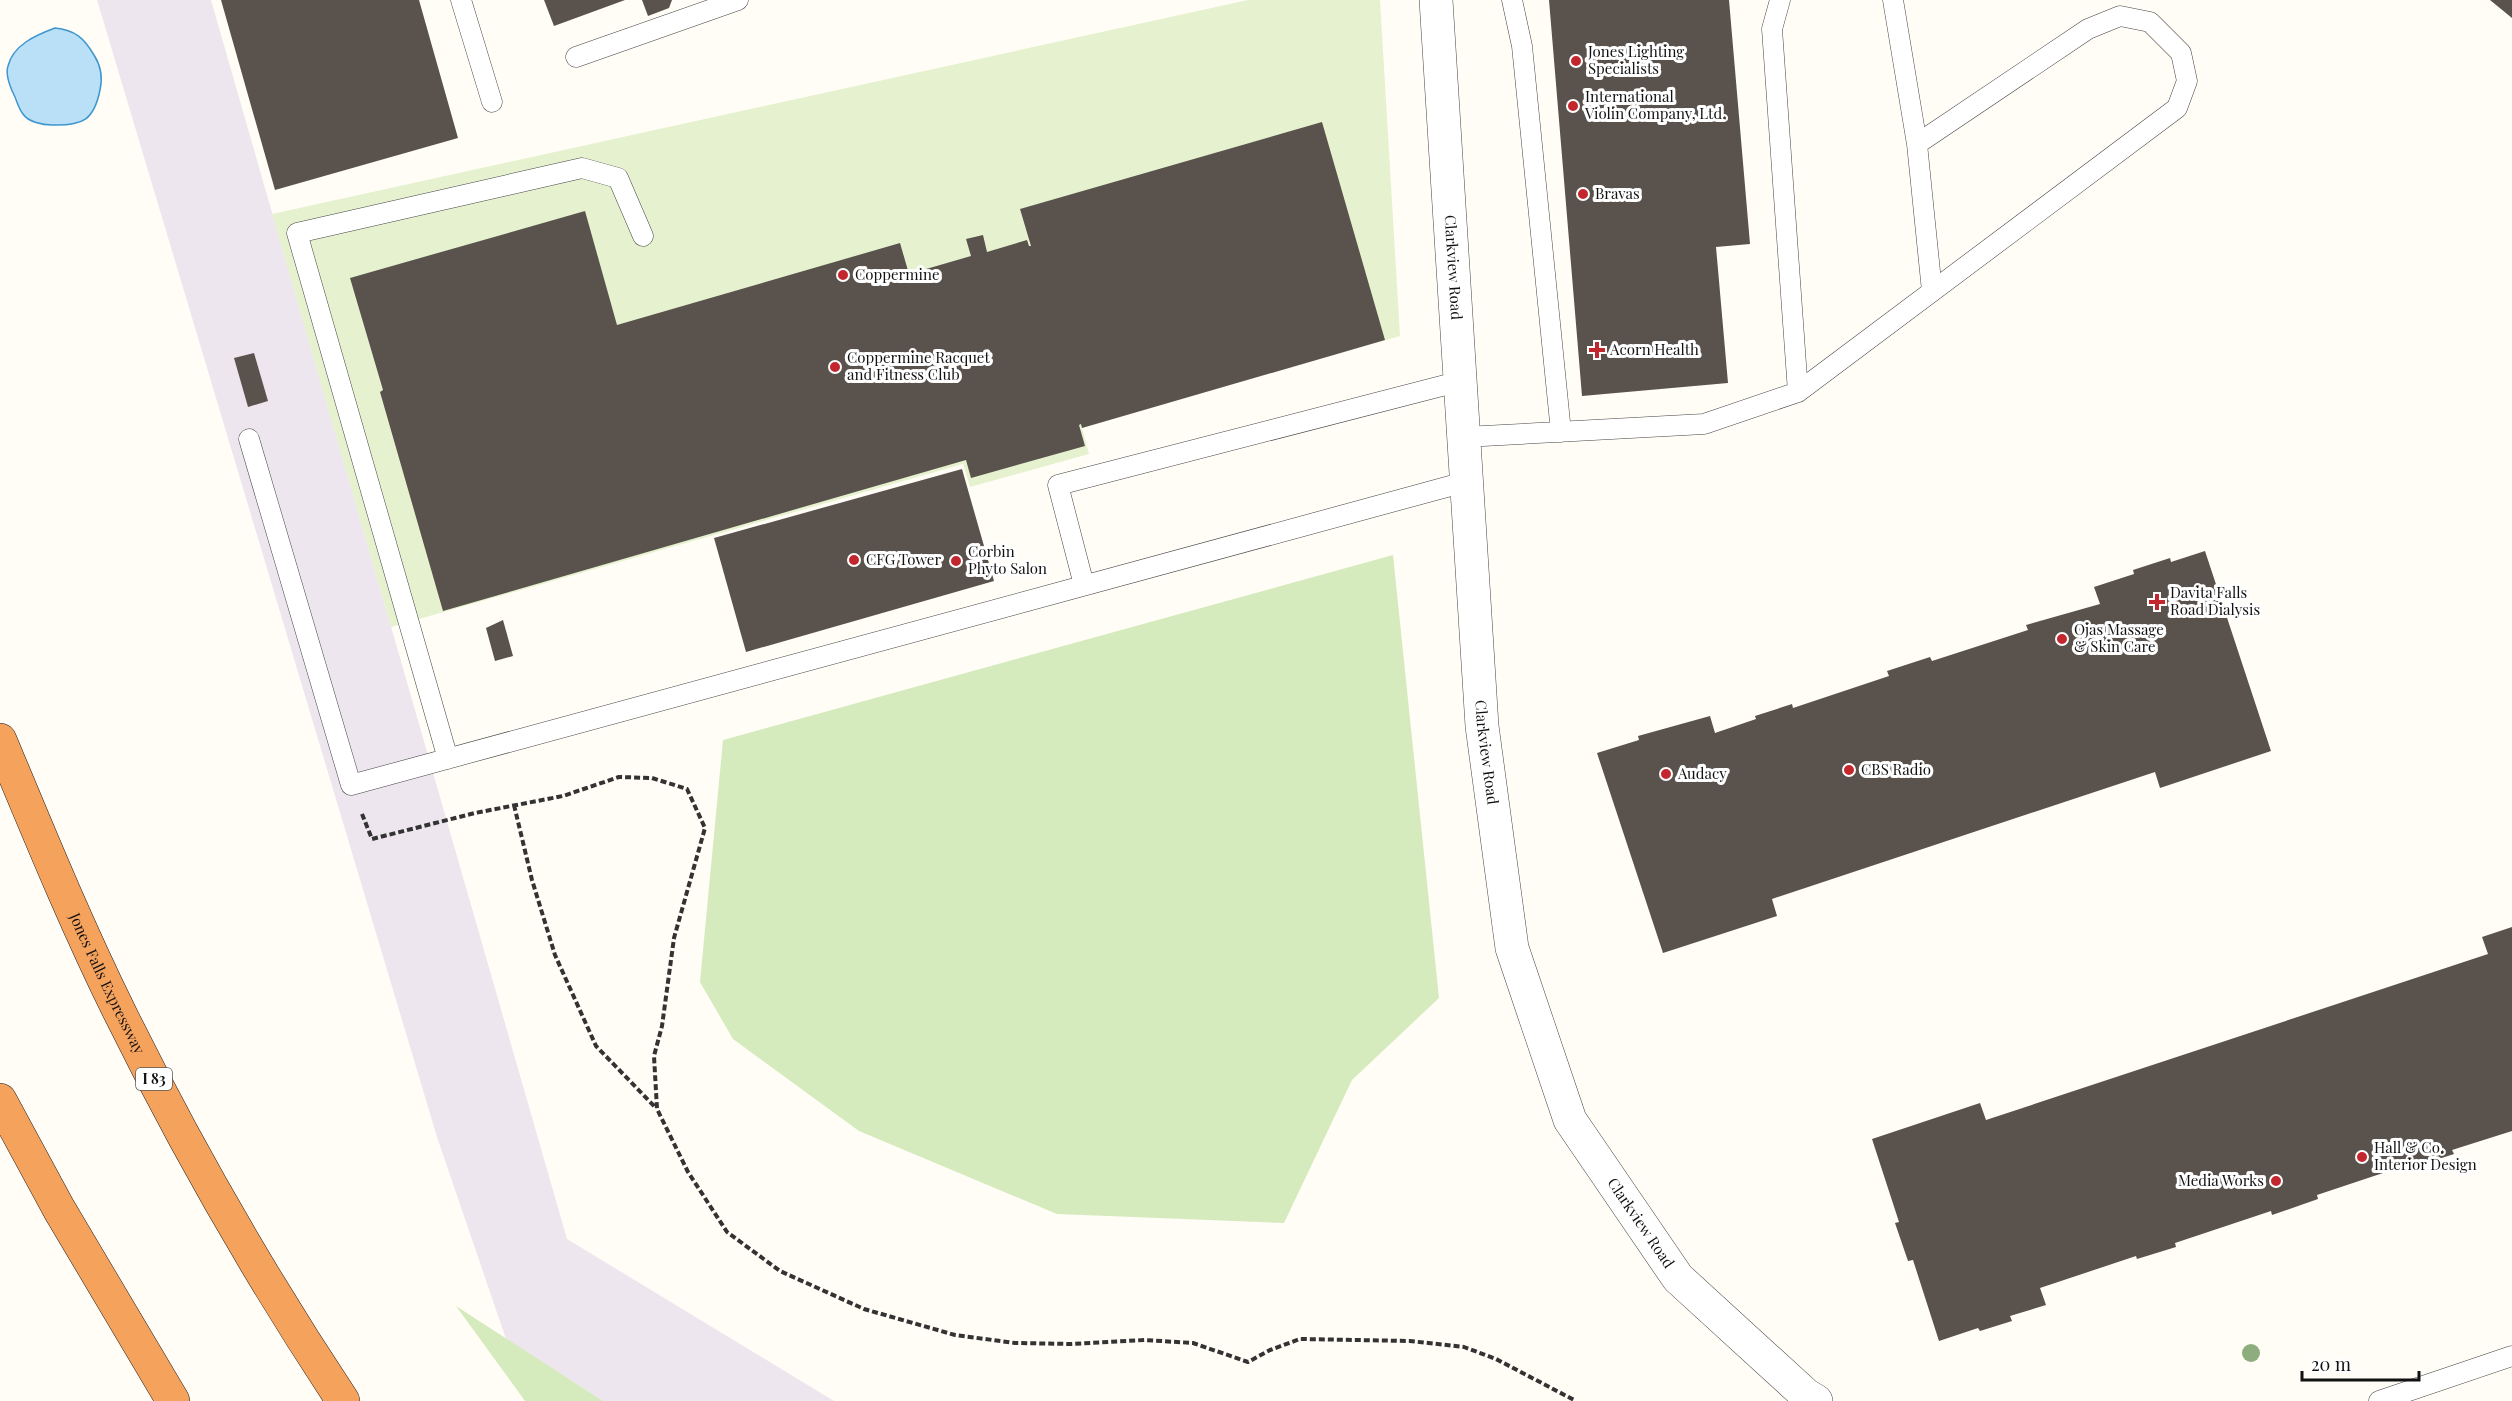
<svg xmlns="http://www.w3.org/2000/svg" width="2512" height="1401" viewBox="0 0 2512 1401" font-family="'Playfair Display',serif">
  <rect width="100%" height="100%" fill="#fffdf5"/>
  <path fill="#eee6ef" d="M 97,0 L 211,0 L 567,1239 L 834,1401 L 603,1401 L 506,1339 L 437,1137 Z"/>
  <path fill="#d5ebbd" d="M 1393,555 L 1439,998 L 1352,1080 L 1284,1223 L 1057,1214 L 859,1131 L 733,1039 L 700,982 L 723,740 Z
    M 456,1306 L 603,1401 L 525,1401 Z"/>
  <path fill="#e6f2cf" d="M 1248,0 L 1380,0 L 1400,336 L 1082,428 L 1089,454 L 970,487 L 963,464 L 391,627 L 272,214 Z"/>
  <path fill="#b9e0f7" stroke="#3f96cf" stroke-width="1.5" d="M 55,28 C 75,30 84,38 94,55 C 101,66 103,77 100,90 C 94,120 83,126 52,125 C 43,125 28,122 23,114 C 19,109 17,102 15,97 C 11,89 5,75 8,66 C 13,45 36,35 55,28 Z"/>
  <path fill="#5a524d" d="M 221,0 L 419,0 L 458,138 L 275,190 Z
    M 544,0 L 625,0 L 554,26 Z
    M 642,0 L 672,0 L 669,8 L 648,16 Z
    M 1549,0 L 1729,0 L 1750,244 L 1716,247 L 1728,383 L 1582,396 Z
    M 2490,0 L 2512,0 L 2512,18 Z
    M 1322,122 L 1385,340 L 1082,428 L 1081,424 L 1079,425 L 1085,446 L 971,478 L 966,460 L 443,611 L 380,392 L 383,390 L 350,278 L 585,211 L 617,325 L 900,243 L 909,274 L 971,256 L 966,239 L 983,235 L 987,252 L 1027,240 L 1029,246 L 1031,246 L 1020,209 Z
    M 254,353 L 268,401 L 248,407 L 234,358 Z
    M 962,469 L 994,581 L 746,652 L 714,538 Z
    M 2205,551 L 2271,751 L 2160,788 L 2155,772 L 1772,899 L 1777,916 L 1663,953 L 1597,753 L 1639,740 L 1638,736 L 1710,716 L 1715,733 L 1756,719 L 1755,716 L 1792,704 L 1793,708 L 1889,676 L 1887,671 L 1930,657 L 1932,661 L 2028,630 L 2026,625 L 2100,604 L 2094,587 L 2134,574 L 2133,570 L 2170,558 L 2171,562 Z
    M 503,620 L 513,656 L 495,661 L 486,628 Z
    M 2512,927 L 2512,1131 L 2452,1150 L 2454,1154 L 2414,1167 L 2413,1163 L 2317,1195 L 2318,1199 L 2272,1215 L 2271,1211 L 2175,1243 L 2176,1247 L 2137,1259 L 2136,1256 L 2040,1288 L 2046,1305 L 2010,1316 L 2012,1321 L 1980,1331 L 1978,1328 L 1939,1341 L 1913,1260 L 1908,1261 L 1895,1223 L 1899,1222 L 1872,1139 L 1980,1103 L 1986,1120 L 2488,954 L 2482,937 Z"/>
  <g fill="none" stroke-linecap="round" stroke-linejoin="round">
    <defs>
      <path id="lane" d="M 461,0 L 492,102
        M 1512,0 L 1522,46 L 1561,432
        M 1780,0 L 1772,29 L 1798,392
        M 576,57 L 738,0
        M 1917,144 L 1932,291
        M 1464,437 L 1704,424 L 1798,392 L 2177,108 L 2187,81 L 2181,53 L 2150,22 L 2120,16 L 2088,29 L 1917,144 L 1893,0
        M 249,439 L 351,785 L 1465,482
        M 1084,585 L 1058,485 L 1461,381
        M 448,759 L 297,233 L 582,168 L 618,178 L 643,236
        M 2379,1401 L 2512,1356"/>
      <g id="street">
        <path id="s1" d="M 1436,0 L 1482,726 L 1512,948 L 1570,1120 L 1678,1278 L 1806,1395 L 1816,1401"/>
      </g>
      <g id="highway">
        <path id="s2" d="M 0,740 C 38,831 75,922 119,1011 C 185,1145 260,1276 343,1401"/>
        <path d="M 0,1100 L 59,1209 L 173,1401"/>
      </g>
    </defs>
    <use href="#lane" stroke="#444" stroke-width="21"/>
    <use href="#street" stroke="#444" stroke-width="34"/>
    <use href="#highway" stroke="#222" stroke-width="34"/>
    <path stroke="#333" stroke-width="4" stroke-dasharray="6 3" stroke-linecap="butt" d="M 514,805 L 532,880 L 555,955 L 596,1046 L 656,1108
      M 362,814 L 372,839 L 475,813 L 563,796 L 619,777 L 652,778 L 687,789 L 705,828 L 674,938 L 662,1026 L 654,1056 L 657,1109 L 688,1172 L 727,1232 L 780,1271 L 864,1309 L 955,1335 L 1015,1343 L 1072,1344 L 1145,1340 L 1193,1343 L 1248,1362 L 1270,1350 L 1300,1339 L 1410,1341 L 1464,1347 L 1496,1359 L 1576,1401"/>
    <use href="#lane" stroke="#fff" stroke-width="20"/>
    <use href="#street" stroke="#fff" stroke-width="33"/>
    <use href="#highway" stroke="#f5a25d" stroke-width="33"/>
  </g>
  <circle fill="#8dad7f" cx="2251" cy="1353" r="9"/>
  <g fill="#c4262e" stroke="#fff" stroke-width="2">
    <circle cx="1576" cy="61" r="6"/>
    <circle cx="1573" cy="106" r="6"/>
    <circle cx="1583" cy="194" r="6"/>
    <circle cx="843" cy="275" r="6"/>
    <path d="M1594 341h6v6h6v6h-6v6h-6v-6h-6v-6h6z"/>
    <circle cx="835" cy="367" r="6"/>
    <circle cx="854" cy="560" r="6"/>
    <circle cx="956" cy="561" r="6"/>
    <path d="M2154 593h6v6h6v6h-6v6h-6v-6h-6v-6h6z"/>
    <circle cx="2062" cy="639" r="6"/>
    <circle cx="1849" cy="770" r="6"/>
    <circle cx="1666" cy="774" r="6"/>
    <circle cx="2362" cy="1157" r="6"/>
    <circle cx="2276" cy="1181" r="6"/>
  </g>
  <g text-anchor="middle" stroke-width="6" stroke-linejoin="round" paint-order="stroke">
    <rect fill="#fff" stroke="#585858" stroke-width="1.5" x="136" y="1068" width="36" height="22" rx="4.5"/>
    <g font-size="14" font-weight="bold" fill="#111">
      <text x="154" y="1084">I 83</text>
    </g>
    <g font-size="15" fill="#111" stroke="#fff" text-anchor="start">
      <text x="1588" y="57">Jones Lighting<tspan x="1588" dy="17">Specialists</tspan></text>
      <text x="1585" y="102">International<tspan x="1585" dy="17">Violin Company, Ltd.</tspan></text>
      <text x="1595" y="199">Bravas</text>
      <text x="855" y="280">Coppermine</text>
      <text x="1610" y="355">Acorn Health</text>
      <text x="847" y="363">Coppermine Racquet<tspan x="847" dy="17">and Fitness Club</tspan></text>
      <text x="968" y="557">Corbin<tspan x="968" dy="17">Phyto Salon</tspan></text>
      <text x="866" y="565">CFG Tower</text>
      <text x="2170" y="598">Davita Falls<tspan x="2170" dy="17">Road Dialysis</tspan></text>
      <text x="2074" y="635">Ojas Massage<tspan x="2074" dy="17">&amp; Skin Care</tspan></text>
      <text x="1861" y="775">CBS Radio</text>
      <text x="1678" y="779">Audacy</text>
      <text x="2374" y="1153">Hall &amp; Co.<tspan x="2374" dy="17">Interior Design</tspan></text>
      <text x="2264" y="1186" text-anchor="end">Media Works</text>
    </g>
    <g font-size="15" fill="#111" stroke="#fff">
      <text dy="5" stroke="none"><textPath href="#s1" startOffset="268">Clarkview Road</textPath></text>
      <text dy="5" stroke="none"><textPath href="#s1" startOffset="754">Clarkview Road</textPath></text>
      <text dy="5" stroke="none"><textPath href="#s2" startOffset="266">Jones Falls Expressway</textPath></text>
      <text dy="5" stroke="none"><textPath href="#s1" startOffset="1258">Clarkview Road</textPath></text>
    </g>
  </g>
  <path d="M2302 1371v9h117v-9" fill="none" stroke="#111111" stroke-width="3"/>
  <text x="2311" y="1371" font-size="18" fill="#111111" stroke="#ffffff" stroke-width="4.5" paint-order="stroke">20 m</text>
</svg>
